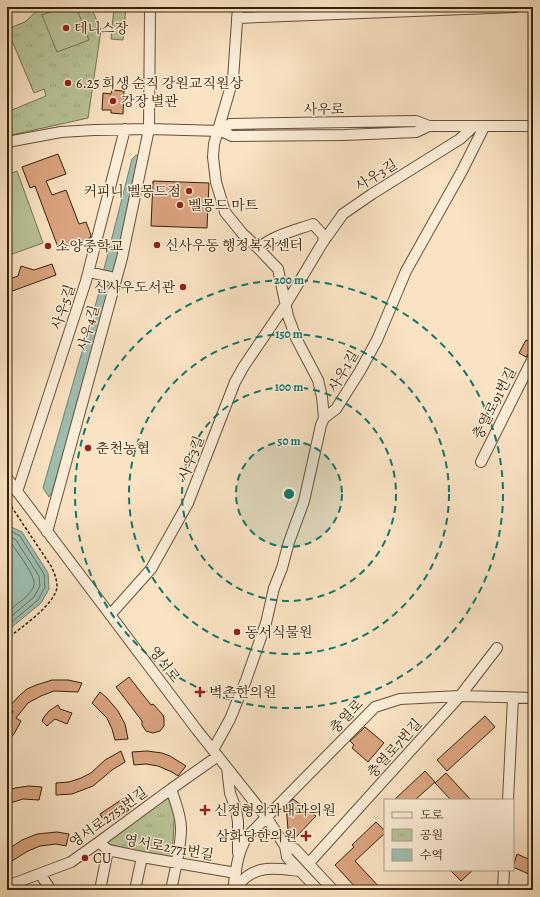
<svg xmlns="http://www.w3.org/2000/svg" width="540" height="897" viewBox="0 0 540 897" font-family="Alegreya,'Noto Serif KR',serif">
  <defs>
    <pattern id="park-tufts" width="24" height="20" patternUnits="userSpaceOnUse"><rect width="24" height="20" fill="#b9c598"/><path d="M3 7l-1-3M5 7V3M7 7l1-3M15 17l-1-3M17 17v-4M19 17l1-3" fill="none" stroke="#a0a982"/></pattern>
  </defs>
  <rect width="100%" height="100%" fill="#fae3c3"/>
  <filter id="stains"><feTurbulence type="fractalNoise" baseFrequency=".005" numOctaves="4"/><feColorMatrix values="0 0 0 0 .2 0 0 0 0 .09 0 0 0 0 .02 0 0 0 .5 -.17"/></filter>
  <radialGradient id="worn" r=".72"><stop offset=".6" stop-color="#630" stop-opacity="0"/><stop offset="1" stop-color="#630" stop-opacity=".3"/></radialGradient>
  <path fill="url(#park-tufts)" stroke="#767450" d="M 41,7 L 91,7 L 101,30 L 88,118 L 7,136 L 7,112 L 46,96 L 44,89 L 34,93 L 7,29 L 25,22 Z
    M 170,797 L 175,806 L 172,858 L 141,854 L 103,842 Z"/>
  <path fill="#b9c598" stroke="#767450" d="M 63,7 L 76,7 L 89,40 L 57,52 L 42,15 Z
    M 114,7 L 126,7 L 123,40 L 111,39 Z
    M 17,171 L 43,243 L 7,256 L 7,175 Z"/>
  <path fill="#9ebeb1" stroke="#74806e" d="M 136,155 L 142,158 L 114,270 L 107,274 L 103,273 L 132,159 Z
    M 108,285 L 111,289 L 52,492 L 49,497 L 43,488 L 100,289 Z
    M 7,525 L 22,532 L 48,573 L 49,589 L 41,603 L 7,631 Z"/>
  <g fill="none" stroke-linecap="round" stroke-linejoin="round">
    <path stroke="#69705d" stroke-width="1" d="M 7,529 L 20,536 L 44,574 L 45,587 L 38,600 L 7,626
      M 7,535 L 16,540 L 39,576 L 40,586 L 34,597 L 7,620
      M 7,542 L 12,544 C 17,552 36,576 34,585 C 32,595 14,606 7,612"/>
  </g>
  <path fill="#dba480" stroke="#342209" d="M 112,90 L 124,91 L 123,114 L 111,113 L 111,110 L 102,110 L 103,93 L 111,94 Z
    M 58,154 L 66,174 L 46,181 L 52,195 L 66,190 L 79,224 L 86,222 L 91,235 L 90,238 L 59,250 L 35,186 L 30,188 L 22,167 Z
    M 153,181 L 209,183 L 207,228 L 151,226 Z
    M 52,264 L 56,275 L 7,293 L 7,280 L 18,276 L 21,266 L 34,270 Z
    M 526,340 L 533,344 L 533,347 L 526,357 L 519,353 Z
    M 129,677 L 151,705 L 153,704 L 163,715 L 164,719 L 164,726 L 160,731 L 153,733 L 146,731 L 142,725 L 142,721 L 116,687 Z
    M 52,680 L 68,680 L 82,683 L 78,692 L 54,691 L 41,696 L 28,703 L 16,718 L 21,721 L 14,734 L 7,742 L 7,722 L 13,711 L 8,708 L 20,695 L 27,689 L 36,685 Z
    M 100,692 L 107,698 L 118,711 L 125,724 L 128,739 L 115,740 L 112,729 L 107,718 L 92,703 Z
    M 58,705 L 60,709 L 72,713 L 67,724 L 55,719 L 47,726 L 42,721 L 44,717 L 49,711 Z
    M 485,716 L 495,727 L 447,771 L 437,760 Z
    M 365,727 L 384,743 L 368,762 L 352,748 L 354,745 L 350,741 Z
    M 121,751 L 125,762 L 112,770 L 93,786 L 72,794 L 56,795 L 56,783 L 69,782 L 81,778 L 91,773 L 105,760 Z
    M 147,751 L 162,753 L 170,756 L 186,766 L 178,776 L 172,772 L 158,766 L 146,764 L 134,765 L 132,752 Z
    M 425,771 L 435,782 L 415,800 L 394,800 Z
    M 446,773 L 471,800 L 451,800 L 435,783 Z
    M 29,786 L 42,787 L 39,800 L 23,799 L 7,804 L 7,791 L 15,788 Z
    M 127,796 L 131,802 L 126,806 L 129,810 L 113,821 L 110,817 L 104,821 L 100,814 Z
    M 293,799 L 316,816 L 296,837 L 288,829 L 286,806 Z
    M 376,822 L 385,831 L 385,833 L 355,861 L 382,890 L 358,890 L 335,865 L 354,847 L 352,845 Z
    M 57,832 L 69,834 L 66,846 L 56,844 L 40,846 L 28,851 L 7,864 L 7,850 L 22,840 L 37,834 Z
    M 517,854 L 533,861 L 533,876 L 513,867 Z
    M 450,870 L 473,870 L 461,881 Z"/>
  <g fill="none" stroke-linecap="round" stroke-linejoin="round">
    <defs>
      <path id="minor" d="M 238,7 L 233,79 L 214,144 L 213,157 L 216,182 L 225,212 L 242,233 L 256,246 L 278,269 L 288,316 L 296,338 L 318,380 L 322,397 L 324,418
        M 237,18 L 516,7
        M 221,131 L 230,124 L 416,121 L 429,126 L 533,126
        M 7,142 L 61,132 L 94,130 L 149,129 L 221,131 L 232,136 L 345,135 L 416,132 L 429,126
        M 259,249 C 267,237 300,229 313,224 L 324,236 L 323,242
        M 89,272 L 115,278
        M 481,462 L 533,358
        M 7,478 L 197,730 L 267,818 L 285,846 L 287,857 L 318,890
        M 17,492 L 86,281 L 125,129
        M 47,532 L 122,258 L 149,129 L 150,7
        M 110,615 L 151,569 L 188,503 L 235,382 L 244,366 L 286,304 L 323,242 L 343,214 L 372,194 L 460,139 L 473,127
        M 213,750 L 230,719 L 246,680 L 266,623 L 274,588 L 282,568 L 289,542 L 304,501 L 321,425 L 324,418 L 336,409 L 360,371 L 377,340 L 406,271 L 462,171 L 484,127
        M 227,768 L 230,793 L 236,809 L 238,822 L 238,853
        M 171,789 C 175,801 181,815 181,828 C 181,849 175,870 171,890
        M 508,800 L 513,698
        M 99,842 L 108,850 L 142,857 L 236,873
        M 285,846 L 295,849 L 333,890
        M 309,863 L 460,696 L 497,648
        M 40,874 L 51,890
        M 7,886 L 71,862 L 99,842 L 171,789 L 218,756
        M 100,890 L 108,850
        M 135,890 L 142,857
        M 233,890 C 236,871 237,853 247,837 L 375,707 L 400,699 L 460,696 L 533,698
        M 235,890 C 237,886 240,883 243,880 C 259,864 280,869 300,871
        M 503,890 L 504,870"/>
    </defs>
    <use href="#minor" stroke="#665238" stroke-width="12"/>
    <path stroke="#342209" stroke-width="1.5" stroke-dasharray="3 2" stroke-linecap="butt" d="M 7,504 L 11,506 L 51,566 C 54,572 57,579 57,587 C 55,605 20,628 7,639"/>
    <use href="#minor" stroke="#fcedd8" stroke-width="10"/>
  </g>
  <circle cx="289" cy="494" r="53" fill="#0f766e" fill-opacity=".12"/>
  <g fill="none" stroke="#0f766e" stroke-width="2" stroke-dasharray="7 5">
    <circle cx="289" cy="494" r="53"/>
    <circle cx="289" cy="494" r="107"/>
    <circle cx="289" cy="494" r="160"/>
    <circle cx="289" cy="494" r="214"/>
  </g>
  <g fill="#8f2418" stroke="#fcedd8" stroke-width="1.5">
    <circle cx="66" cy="28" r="4"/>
    <circle cx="68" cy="83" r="4"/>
    <circle cx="113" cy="101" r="4"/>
    <circle cx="189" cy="191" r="4"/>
    <circle cx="180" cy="205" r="4"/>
    <circle cx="157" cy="245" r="4"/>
    <circle cx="48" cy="246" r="4"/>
    <circle cx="183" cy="287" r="4"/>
    <circle cx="88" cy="448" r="4"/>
    <circle cx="237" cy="632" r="4"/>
    <path d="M198 686h4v4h4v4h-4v4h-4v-4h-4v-4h4z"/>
    <path d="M203 804h4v4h4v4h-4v4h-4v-4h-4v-4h4z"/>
    <path d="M304 830h4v4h4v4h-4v4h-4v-4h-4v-4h4z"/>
    <circle cx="85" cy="858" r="4"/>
  </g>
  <g text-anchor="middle" stroke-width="3" stroke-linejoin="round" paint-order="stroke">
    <g font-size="14" fill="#342209" stroke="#fcedd8" text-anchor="start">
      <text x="74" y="33">테니스장</text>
      <text x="76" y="88">6.25 희생 순직 강원교직원상</text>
      <text x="121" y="106">강장 별관</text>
      <text x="181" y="196" text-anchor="end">커피니 벨몽드점</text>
      <text x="188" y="210">벨몽드 마트</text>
      <text x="165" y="250">신사우동 행정복지센터</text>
      <text x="56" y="251">소양중학교</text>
      <text x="175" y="292" text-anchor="end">신사우도서관</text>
      <text x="96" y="453">춘천농협</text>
      <text x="245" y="637">동서식물원</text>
      <text x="209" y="697">벽촌한의원</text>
      <text x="214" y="815">신정형외과내과의원</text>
      <text x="297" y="841" text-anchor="end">삼화당한의원</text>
      <text x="93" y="863">CU</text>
    </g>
    <g font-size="14" fill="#342209" stroke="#fcedd8">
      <text transform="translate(324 109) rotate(-1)" y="5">사우로</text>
      <text transform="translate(376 175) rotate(-32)" y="5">사우3길</text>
      <text transform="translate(63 307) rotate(-72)" y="5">사우5길</text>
      <text transform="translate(88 328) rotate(-75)" y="5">사우4길</text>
      <text transform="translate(343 371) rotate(-60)" y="5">사우1길</text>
      <text transform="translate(494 403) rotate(-63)" y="5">충열로91번길</text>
      <text transform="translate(191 458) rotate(-69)" y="5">사우3길</text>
      <text transform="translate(165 664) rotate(53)" y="5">영서로</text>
      <text transform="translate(346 716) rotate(-46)" y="5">충열로</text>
      <text transform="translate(394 748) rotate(-48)" y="5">충열로7번길</text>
      <text transform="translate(108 817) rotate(-36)" y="5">영서로2753번길</text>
      <text transform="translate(169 847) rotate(10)" y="5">영서로2771번길</text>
    </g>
  </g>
  <circle cx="289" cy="494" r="6" fill="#0f766e" stroke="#fcedd8" stroke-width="2"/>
  <g font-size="12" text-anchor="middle" font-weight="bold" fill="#0f766e" stroke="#fcedd8" stroke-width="3" stroke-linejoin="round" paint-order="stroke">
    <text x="289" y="284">200 m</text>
    <text x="289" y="338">150 m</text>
    <text x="289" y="391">100 m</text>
    <text x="289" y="445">50 m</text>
  </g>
  <rect width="540" height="897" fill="none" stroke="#fae3c3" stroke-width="24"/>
  <rect x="8" y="8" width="524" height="881" fill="none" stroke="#342209" stroke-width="2"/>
  <rect x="12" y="12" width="516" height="873" fill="none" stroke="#342209"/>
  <rect x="384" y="799" width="130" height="72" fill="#fcedd8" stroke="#ac9c85"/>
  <rect x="392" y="812" width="20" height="6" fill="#fcedd8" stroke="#ac9c85"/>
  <text x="420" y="819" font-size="12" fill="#342209">도로</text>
  <rect x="392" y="829" width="20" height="12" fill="url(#park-tufts)" stroke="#ac9c85"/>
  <text x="420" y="839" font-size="12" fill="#342209">공원</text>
  <rect x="392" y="849" width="20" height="12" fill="#9ebeb1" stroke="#ac9c85"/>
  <text x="420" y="859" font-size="12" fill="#342209">수역</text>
  <rect width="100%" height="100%" filter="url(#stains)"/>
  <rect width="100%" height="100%" fill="url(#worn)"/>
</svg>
